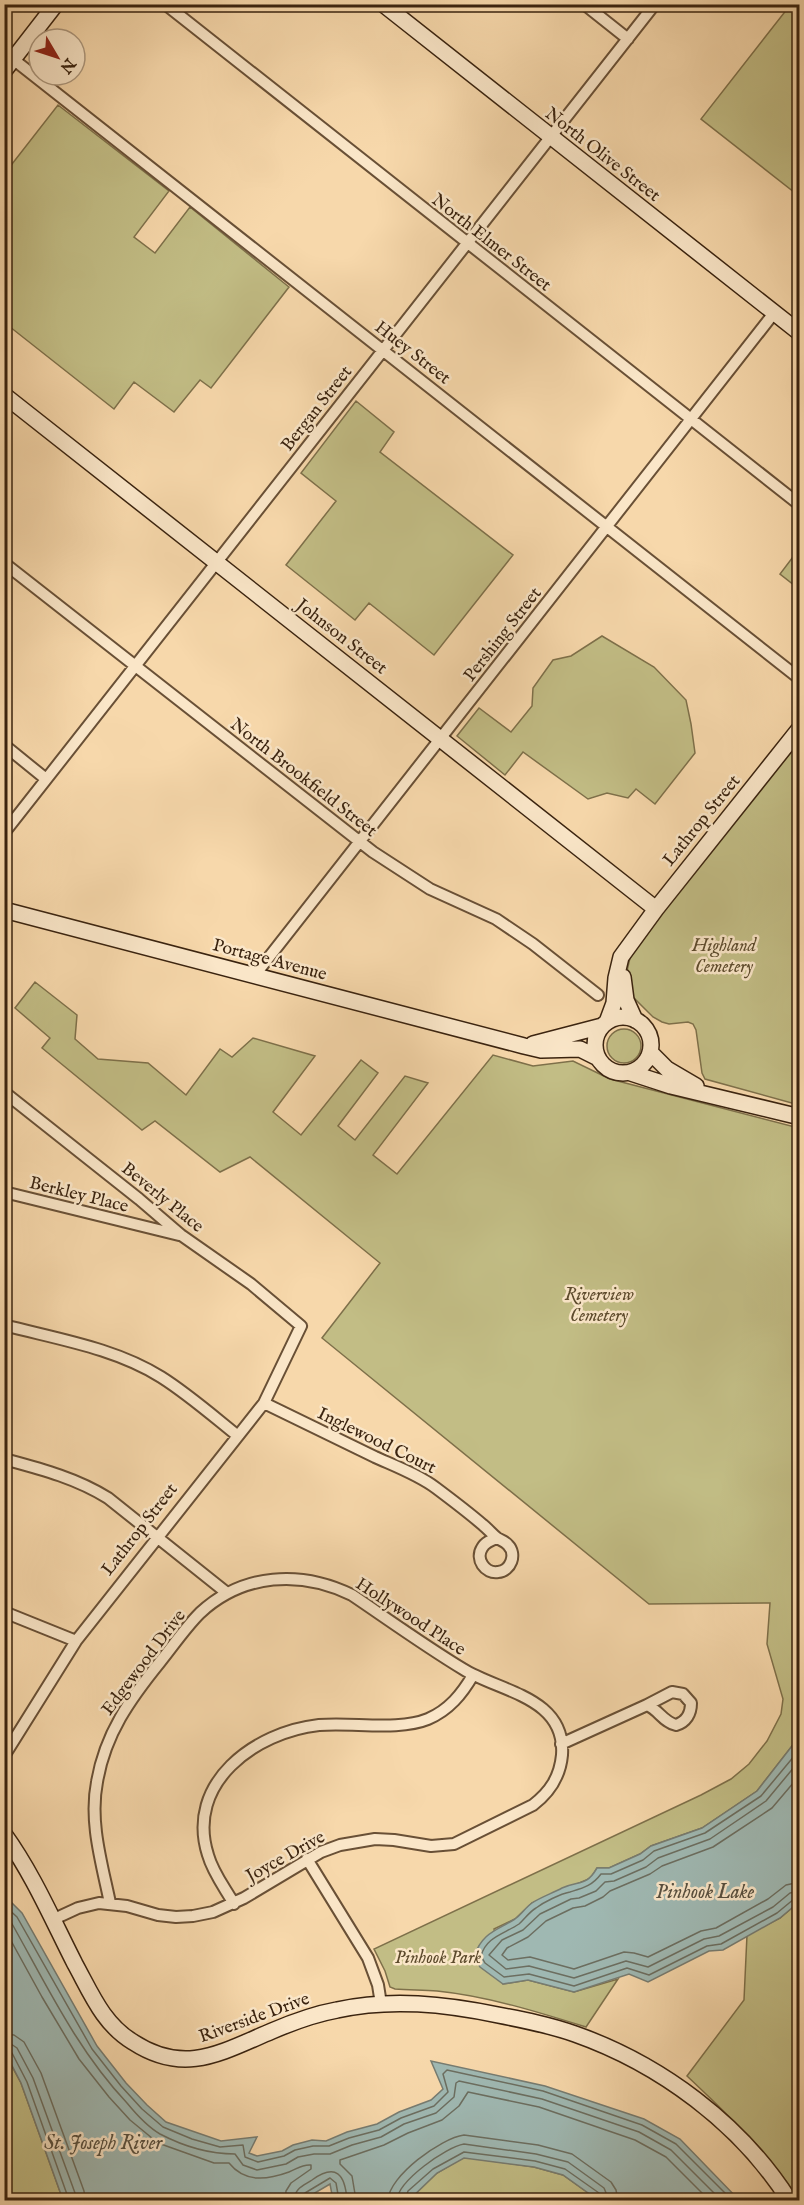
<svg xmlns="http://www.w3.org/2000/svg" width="804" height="2205" viewBox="0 0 804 2205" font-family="'IM FELL English',serif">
  <rect width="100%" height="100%" fill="#f7d8ab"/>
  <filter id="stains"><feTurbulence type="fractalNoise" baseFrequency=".00333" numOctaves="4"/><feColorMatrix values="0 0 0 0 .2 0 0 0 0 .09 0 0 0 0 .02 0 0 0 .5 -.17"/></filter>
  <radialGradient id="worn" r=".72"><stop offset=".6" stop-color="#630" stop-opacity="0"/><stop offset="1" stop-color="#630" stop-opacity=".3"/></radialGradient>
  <path fill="#c2bd85" stroke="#7e704a" stroke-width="1.5" d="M 791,4 L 800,5 L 799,196 L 701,119 Z
    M 58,105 L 169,191 L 134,237 L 155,253 L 190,207 L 289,287 L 211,388 L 200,380 L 174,412 L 134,382 L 114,409 L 5,323 L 5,173 Z
    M 356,401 L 394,432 L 380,452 L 513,555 L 434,655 L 369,603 L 355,620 L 286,565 L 336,501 L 301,473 Z
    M 799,549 L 800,589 L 799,589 L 780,574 Z
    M 602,636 L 654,667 L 686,700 L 691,724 L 695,753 L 655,804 L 636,789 L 628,798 L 607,793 L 588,799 L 523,752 L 505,775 L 457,736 L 479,708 L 511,732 L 532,706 L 533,688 L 553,660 L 571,656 Z
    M 799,738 L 799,1105 L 705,1079 L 702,1073 L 696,1030 L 693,1024 L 688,1022 L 669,1024 L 662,1022 L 653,1017 L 633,997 L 626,975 L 630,958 L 639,942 Z
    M 35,982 L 77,1015 L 75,1039 L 98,1059 L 148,1063 L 186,1095 L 220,1049 L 232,1057 L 253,1038 L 315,1056 L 273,1112 L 301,1135 L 361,1060 L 378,1073 L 338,1126 L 355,1140 L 405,1076 L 428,1083 L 373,1155 L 397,1174 L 493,1055 L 533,1066 L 573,1061 L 610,1079 L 799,1128 L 799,1737 L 757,1791 L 702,1828 L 651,1846 L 640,1854 L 609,1868 L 597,1868 L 591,1878 L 532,1903 L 515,1919 L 494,1929 L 503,1984 L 528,1980 L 574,1992 L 618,1979 L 586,2027 C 538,2012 487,1996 437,1991 C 423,1990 409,1990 395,1989 L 390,1987 L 385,1971 L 374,1949 L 701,1795 L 731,1779 L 749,1764 L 767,1741 L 781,1714 L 783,1699 L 767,1644 L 770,1603 L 649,1604 L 322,1338 L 380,1263 L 250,1157 L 220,1172 L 155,1121 L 142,1130 L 42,1048 L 50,1038 L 15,1008 Z
    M607 1046a17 17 0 1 1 34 0a17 17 0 1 1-34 0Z
    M 799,1902 L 799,2200 C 769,2153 727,2114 687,2076 L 744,2000 L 747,1935 L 780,1918 Z
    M 4,2052 L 21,2083 L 63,2200 L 5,2200 Z
    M 464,2157 L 534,2167 L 563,2175 L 598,2200 L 409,2200 L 437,2173 Z"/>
  <path fill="#9fb8b2" stroke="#777c71" stroke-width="1.5" d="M 799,1737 L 799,1902 L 780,1918 L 723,1950 L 709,1951 L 648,1982 L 629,1974 L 574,1992 L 528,1980 L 503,1984 L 480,1967 L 474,1956 C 483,1932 496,1931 515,1919 C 521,1915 526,1907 532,1903 C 541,1897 553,1893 562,1888 C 579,1880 586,1887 597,1868 L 609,1868 L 640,1854 L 651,1846 L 702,1828 L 757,1791 Z
    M 5,1896 L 22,1913 L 97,2046 L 126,2083 L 147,2105 L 166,2122 L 221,2141 L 257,2137 L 249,2153 L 257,2156 L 282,2151 L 293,2145 L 312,2140 L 326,2141 L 347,2132 L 377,2124 L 399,2112 L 431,2100 L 443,2089 L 431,2061 L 545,2086 L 644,2119 L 680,2139 L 739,2200 L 598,2200 L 563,2175 L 534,2167 L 464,2158 L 437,2173 L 409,2200 L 333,2200 L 330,2184 L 303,2200 L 63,2200 L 21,2083 L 5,2052 Z"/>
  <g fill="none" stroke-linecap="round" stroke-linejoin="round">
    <path stroke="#6c6e60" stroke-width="1.5" d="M 800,1749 L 761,1796 L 705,1833 L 654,1851 L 643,1860 L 611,1874 L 601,1874 C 592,1886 583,1888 570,1892 C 560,1894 544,1902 536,1908 C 529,1912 525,1919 519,1924 C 504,1934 486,1937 481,1956 L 485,1963 L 504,1977 L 529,1974 L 574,1986 L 627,1968 L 649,1975 L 707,1946 L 721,1944 L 777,1913 L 794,1899 L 800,1898
      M 800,1760 L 766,1801 L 710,1839 L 658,1858 L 646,1867 L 614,1881 L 605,1882 L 596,1891 L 579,1898 L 571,1899 L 540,1914 L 523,1930 L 502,1940 L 489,1955 L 506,1969 L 529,1966 L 574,1978 L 626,1961 L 648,1967 L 704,1939 L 719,1936 L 773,1907 L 790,1893 L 800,1891
      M 800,1775 L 772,1808 L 713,1847 L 662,1866 L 650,1874 L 610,1891 L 603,1897 L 585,1906 L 573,1908 L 546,1921 L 528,1937 L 507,1948 L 502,1955 L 508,1960 L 530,1957 L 574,1969 L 624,1952 L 634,1953 L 648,1957 L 701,1931 L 716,1928 L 768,1899 L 786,1885 L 800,1882
      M 4,1905 L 17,1917 L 92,2049 L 121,2086 L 142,2109 L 163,2127 L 192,2139 L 220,2147 L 243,2145 L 245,2157 L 258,2162 L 284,2156 L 295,2150 L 313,2146 L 329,2146 L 349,2138 L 379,2130 L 401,2118 L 434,2106 L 448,2092 L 443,2074 L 447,2070 L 543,2091 L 642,2125 L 676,2144 L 732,2200
      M 4,1915 L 11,1922 C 46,1984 77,2050 127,2103 C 136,2114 148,2127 160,2134 C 183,2146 210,2154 235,2154 L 243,2165 L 257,2170 L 286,2164 L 298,2157 L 314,2154 L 330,2154 L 352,2145 L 381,2137 L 404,2124 L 436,2113 L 454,2097 L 456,2083 L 459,2081 L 542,2099 L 639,2132 L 671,2150 L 721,2200
      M 4,1928 L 42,1997 L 79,2059 L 109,2097 L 130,2120 L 158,2143 L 214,2163 L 229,2163 C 245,2183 267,2180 289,2172 C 297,2169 302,2164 311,2165 L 311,2169 L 291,2183 L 286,2191 L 285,2200
      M 4,2034 L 14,2035 L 24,2042 L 41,2073 L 84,2191 L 85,2200
      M 4,2043 L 11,2044 L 17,2048 L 33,2078 L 75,2193 L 76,2200
      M 4,2050 L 12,2053 L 27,2082 L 69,2200
      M 294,2200 C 295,2188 303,2186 312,2180 C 336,2163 345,2174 347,2200
      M 302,2200 L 305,2193 L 330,2178 L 336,2183 L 339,2200
      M 356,2200 L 352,2176 L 340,2164 L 340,2160 L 384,2145 L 408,2133 L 442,2120 L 459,2106 L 468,2092 L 539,2107 L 635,2140 L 666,2157 L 709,2200
      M 388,2200 C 389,2176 441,2138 464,2135 L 538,2145 L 572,2154 L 611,2182 L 616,2190 L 618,2200
      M 397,2200 C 398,2181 446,2147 464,2144 L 536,2154 L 568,2162 L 604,2188 L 609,2200
      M 405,2200 L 408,2191 L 433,2169 L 464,2152 L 535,2161 L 565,2169 L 599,2193 L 601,2200"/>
    <defs>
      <path id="street" d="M 165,4 L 800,505
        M 584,4 L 628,39
        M 4,52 L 800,679
        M 4,563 L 373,852 L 430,889 L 496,919 L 533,944 L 598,995
        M 4,745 L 46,779
        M 4,833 L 655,4
        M 255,975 L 774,313
        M 4,1092 L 139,1199 L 181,1235 L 251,1284 L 301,1326 L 264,1403 L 76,1641 L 4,1756
        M 4,1192 L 179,1235
        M 4,1325 C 57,1339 115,1348 161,1377 C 188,1394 213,1416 238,1436
        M 264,1403 C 301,1421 338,1439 375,1457 C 395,1466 419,1475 436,1488 C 452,1500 468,1512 483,1525 C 488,1529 492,1534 497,1538 C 500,1540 505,1541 508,1545 C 517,1554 511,1571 498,1572 C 485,1574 475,1559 482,1548 C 485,1542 491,1540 497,1538
        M 4,1459 C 41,1469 76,1478 108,1498 L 227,1593
        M 4,1612 L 76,1641
        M 672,1692 L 683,1694 L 691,1703 C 691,1714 686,1722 676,1725 C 663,1722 659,1710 647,1705 Z
        M 561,1744 L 647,1705
        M 307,1859 L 368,1958 L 378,1985 L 381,2004
        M 234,1904 C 225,1888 213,1873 208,1855 C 185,1783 255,1732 319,1725 C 352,1722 399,1731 428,1719 C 449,1710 462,1694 473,1675
        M 52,1920 L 78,1908 L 99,1903 L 127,1906 L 158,1915 L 176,1917 L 193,1916 L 213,1912 L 244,1898 L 321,1852 L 340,1845 L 375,1839 L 394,1840 L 431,1846 L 454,1844 L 533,1805 C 550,1792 560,1777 562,1755 C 566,1697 500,1692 463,1669 C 425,1646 389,1620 352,1595 C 301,1570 243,1573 200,1613 C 185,1628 173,1646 160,1662 C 130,1699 105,1734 97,1782 C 89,1822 102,1864 110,1903"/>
      <path id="secondary" d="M 383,4 L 800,333
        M 4,71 L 56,4
        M 4,395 L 656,909
        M 4,910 L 524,1046 L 541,1050 L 580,1049 L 598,1058
        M 623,977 L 626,1000 L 635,1020
        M595 1045a28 28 0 1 1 56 0a28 28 0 1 1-56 0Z
        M 607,1022 L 614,1003 L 616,978 L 621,957 L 656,909 L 800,728
        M 533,1044 L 602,1026
        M 650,1052 L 667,1069 L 696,1086
        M 631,1073 L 671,1086 L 800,1117
        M 4,1834 C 33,1874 53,1921 75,1964 C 91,1993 103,2024 133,2042 C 185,2076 222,2052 272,2031 C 293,2022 315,2014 337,2010 C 391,1998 445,2004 498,2015 C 524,2020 550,2025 575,2034 C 660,2064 740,2123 789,2200"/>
    </defs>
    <use href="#street" stroke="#695036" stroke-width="14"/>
    <use href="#secondary" stroke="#3a230f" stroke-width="18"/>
    <use href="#street" stroke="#fae6c8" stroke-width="10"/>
    <use href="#secondary" stroke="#fae6c8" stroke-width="15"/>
  </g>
  <g text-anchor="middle" stroke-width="5" stroke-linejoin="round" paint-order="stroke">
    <g font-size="18" fill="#3a230f" stroke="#fae6c8">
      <text transform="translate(603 154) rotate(38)" y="6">North Olive Street</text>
      <text transform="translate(492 242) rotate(38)" y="6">North Elmer Street</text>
      <text transform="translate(413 352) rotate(38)" y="6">Huey Street</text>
      <text transform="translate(316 408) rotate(-52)" y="6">Bergan Street</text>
      <text transform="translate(502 634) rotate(-52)" y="6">Pershing Street</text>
      <text transform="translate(342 636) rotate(38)" y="6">Johnson Street</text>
      <text transform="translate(304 777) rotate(38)" y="6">North Brookfield Street</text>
      <text transform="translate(701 820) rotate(-51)" y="6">Lathrop Street</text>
      <text transform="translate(270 959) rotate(15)" y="6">Portage Avenue</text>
      <text transform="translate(79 1194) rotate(14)" y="6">Berkley Place</text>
      <text transform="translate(163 1197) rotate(39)" y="6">Beverly Place</text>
      <text transform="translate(377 1440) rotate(26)" y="6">Inglewood Court</text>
      <text transform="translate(139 1529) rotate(-52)" y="6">Lathrop Street</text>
      <text transform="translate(411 1616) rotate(33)" y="6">Hollywood Place</text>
      <text transform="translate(143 1662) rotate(-53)" y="6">Edgewood Drive</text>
      <text transform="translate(285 1856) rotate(-29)" y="6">Joyce Drive</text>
      <text transform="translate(254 2017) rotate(-20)" y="6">Riverside Drive</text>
    </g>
    <g font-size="18" font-style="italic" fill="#5c4a2c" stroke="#fae6c8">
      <text x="724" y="951">Highland<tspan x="724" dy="21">Cemetery</tspan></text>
      <text x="599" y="1300">Riverview<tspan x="599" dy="21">Cemetery</tspan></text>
      <text x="438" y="1963">Pinhook Park</text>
    </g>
    <g font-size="20" font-style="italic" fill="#585040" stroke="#fae6c8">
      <text x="705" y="1898">Pinhook Lake</text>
      <text x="103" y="2149">St. Joseph River</text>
    </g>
  </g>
  <rect width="804" height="2205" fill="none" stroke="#f7d8ab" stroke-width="24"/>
  <rect x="6" y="6" width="792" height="2193" fill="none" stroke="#3a230f" stroke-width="3"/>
  <rect x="12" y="12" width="780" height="2181" fill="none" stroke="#3a230f" stroke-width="1.5"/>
  <g transform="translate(57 57) rotate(129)"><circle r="28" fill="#fae6c8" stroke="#ad987e" stroke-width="1.5"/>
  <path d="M0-4.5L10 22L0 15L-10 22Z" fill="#8f2418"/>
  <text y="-9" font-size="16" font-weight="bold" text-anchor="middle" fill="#3a230f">N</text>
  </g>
  <rect width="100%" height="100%" filter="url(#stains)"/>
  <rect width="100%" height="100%" fill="url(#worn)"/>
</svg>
